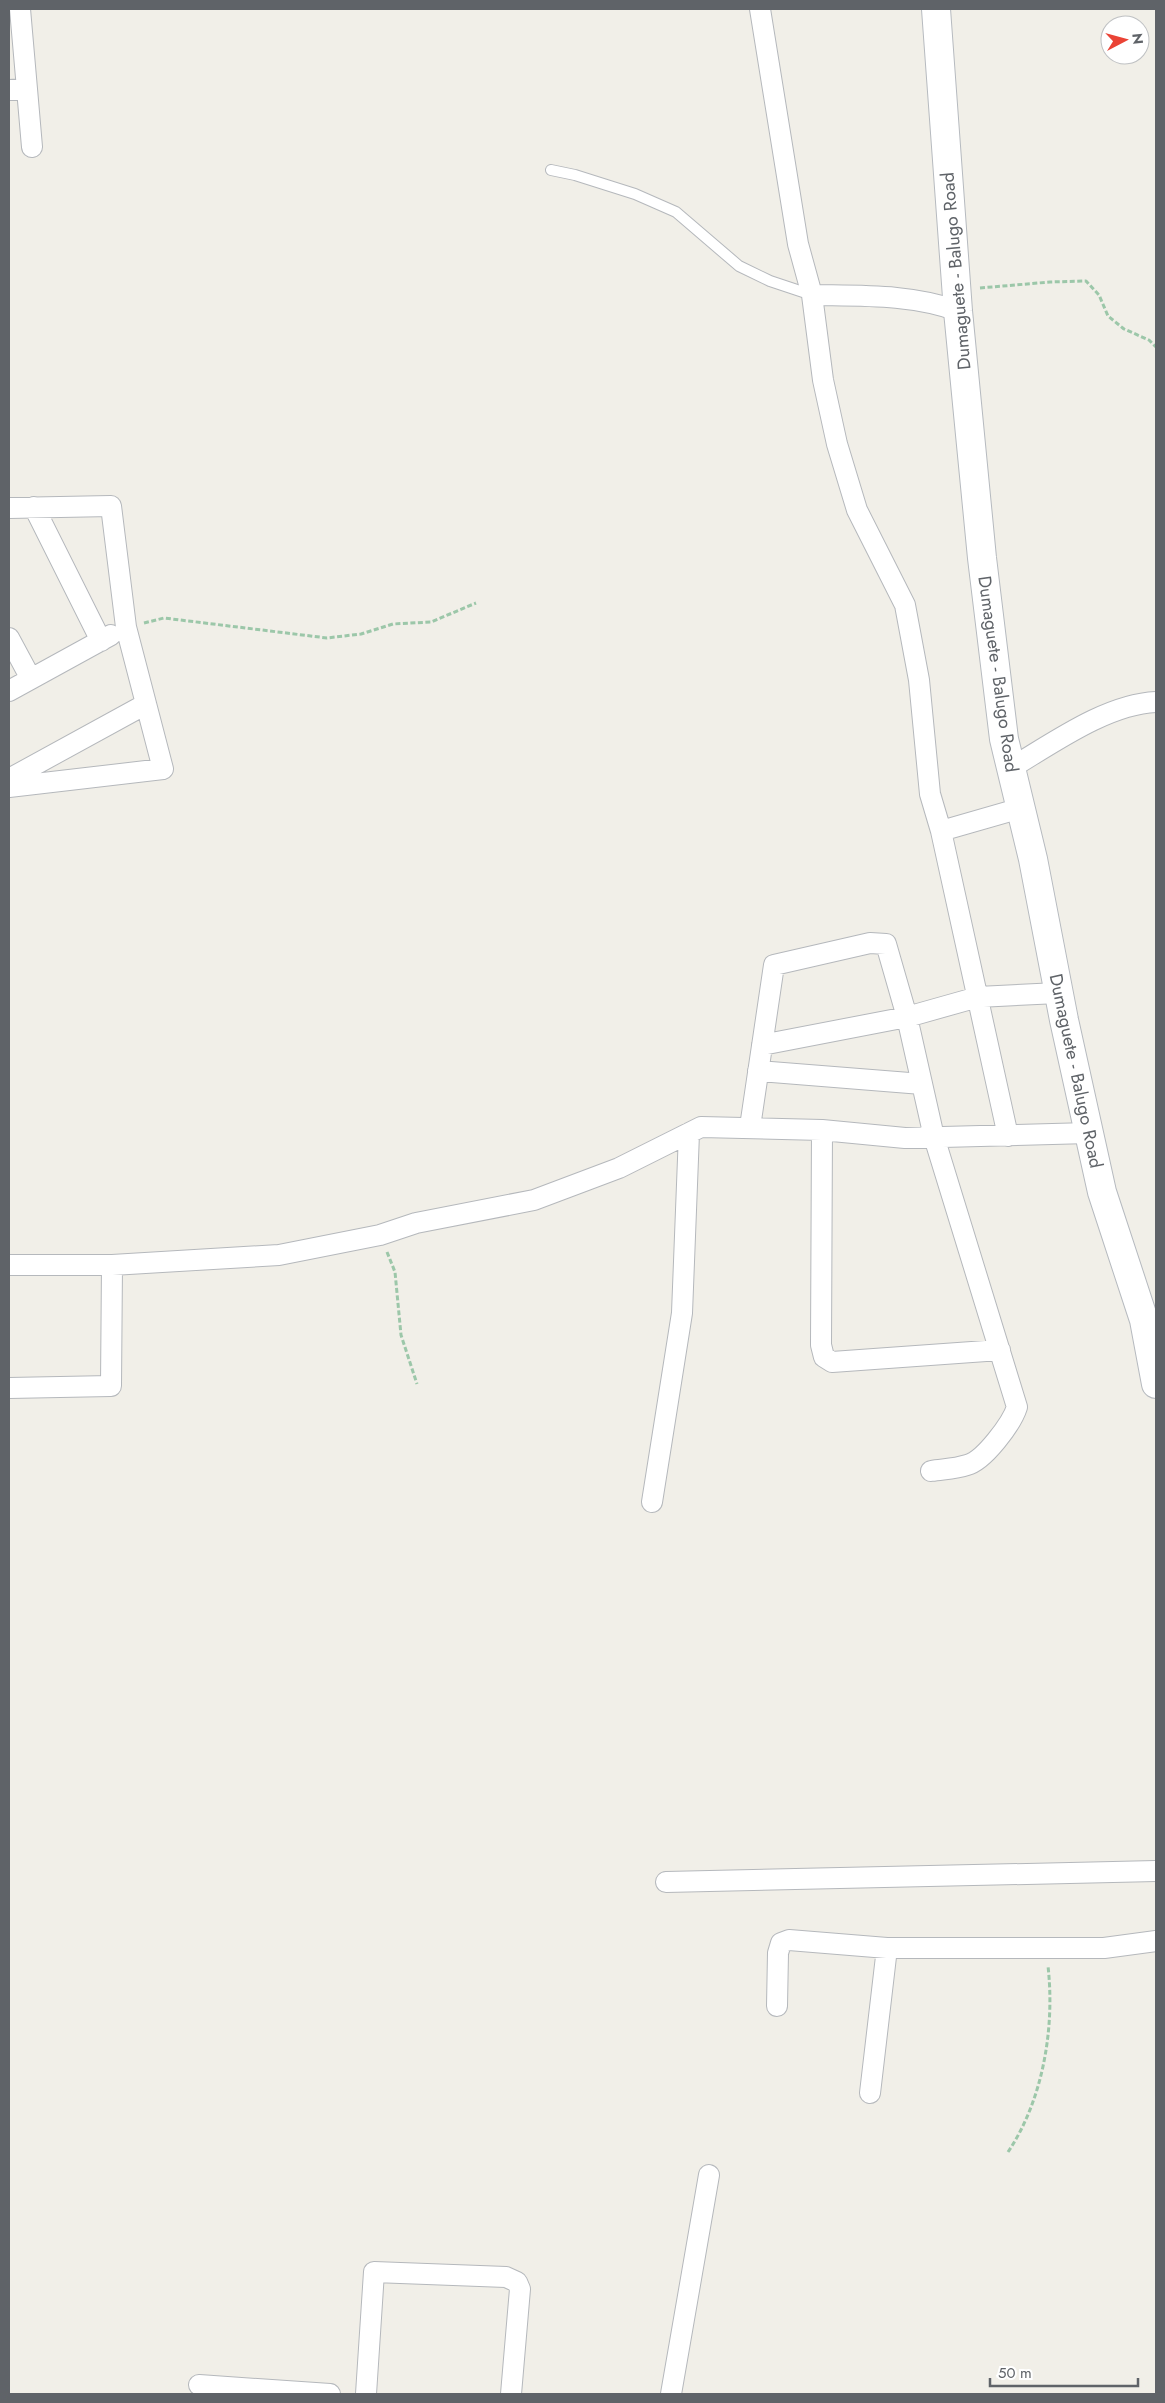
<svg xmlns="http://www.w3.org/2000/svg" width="1165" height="2403" viewBox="0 0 1165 2403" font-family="Jost,sans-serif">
  <rect width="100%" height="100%" fill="#f1efe8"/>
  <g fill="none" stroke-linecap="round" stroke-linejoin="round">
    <defs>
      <path id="lane" d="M 551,170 L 575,175 L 635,194 L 676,212 L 739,266 L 770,281 L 812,295"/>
      <path id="street" d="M 760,9 L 798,244 L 812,295 L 823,380 L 837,444 L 857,510 L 905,605 L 919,680 L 930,794 L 941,831 L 1008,1136
        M 27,89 L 32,147
        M 9,90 L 27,89 L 20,9
        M 812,295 C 861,296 912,294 958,311
        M 34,507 L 101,641
        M 9,508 L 111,506 L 126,627 L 163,769 L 9,787
        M 9,638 L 31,679
        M 9,691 L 111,635
        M 1011,768 C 1053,743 1107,704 1156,702
        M 9,779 L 146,704
        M 941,831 L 1021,808
        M 762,1045 L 907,1017 L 978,997 L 1058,993
        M 758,1071 L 922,1084
        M 750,1127 L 774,965 L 870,943 L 886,944 L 907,1017 L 934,1137 L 1017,1407 C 1012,1423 984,1461 967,1465 C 955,1469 943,1469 931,1471
        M 822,1130 L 821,1345 L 824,1357 L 832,1362 L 1000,1350
        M 9,1265 L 112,1265 L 279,1255 L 380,1235 L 416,1223 L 534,1200 L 619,1168 L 701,1127 L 822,1130 L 905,1138 L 1089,1133
        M 9,1388 L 111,1386 L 112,1265
        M 652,1502 L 682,1313 L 689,1133
        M 666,1882 L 1156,1871
        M 777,2006 L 778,1953 L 781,1943 L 789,1940 L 887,1948 L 1104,1948 L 1156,1941
        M 870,2093 L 887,1948
        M 199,2385 L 330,2394
        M 366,2394 L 374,2272 L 506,2277 L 517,2282 L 520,2289 L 511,2394
        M 671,2394 L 709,2175"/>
      <path id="secondary" d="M 936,9 L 958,311 L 982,558 L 1004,739 L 1033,859 L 1064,1020 L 1102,1192 L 1144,1320 L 1156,1384"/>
    </defs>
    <use href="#lane" stroke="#b5b8bc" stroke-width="12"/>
    <use href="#street" stroke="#b5b8bc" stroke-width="22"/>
    <use href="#secondary" stroke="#b6babf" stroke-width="30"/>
    <path stroke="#9cc7a9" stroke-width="3" stroke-dasharray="5 2.5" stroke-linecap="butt" d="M 980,288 L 1050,282 L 1086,281 L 1099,295 L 1108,316 L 1124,329 L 1149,340 L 1156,347
      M 144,623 L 164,618 L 327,638 L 361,634 L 393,624 L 431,622 L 476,603
      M 387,1252 L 395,1272 L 401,1335 L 417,1384
      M 1008,2152 C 1043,2100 1055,2028 1048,1966"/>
    <use href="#lane" stroke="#fff" stroke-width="10"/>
    <use href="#street" stroke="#fff" stroke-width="20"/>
    <use href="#secondary" stroke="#fff" stroke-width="28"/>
  </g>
  <g text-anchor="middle" stroke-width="4" stroke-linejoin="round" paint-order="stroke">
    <g font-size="18" fill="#5f6368" stroke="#fff">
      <text transform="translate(956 271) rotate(-95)" y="6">Dumaguete - Balugo Road</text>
      <text transform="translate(998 674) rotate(82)" y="6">Dumaguete - Balugo Road</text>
      <text transform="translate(1076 1071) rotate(78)" y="6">Dumaguete - Balugo Road</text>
    </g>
  </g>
  <rect width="1165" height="2403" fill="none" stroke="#5f6368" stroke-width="20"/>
  <g transform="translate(1125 40) rotate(84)"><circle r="24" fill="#ffffff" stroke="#bfc1c3"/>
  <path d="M0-4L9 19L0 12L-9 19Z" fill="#ea4335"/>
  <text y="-8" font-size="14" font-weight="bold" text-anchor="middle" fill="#5f6368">N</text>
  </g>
  <path d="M990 2378v8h148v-8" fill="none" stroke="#5f6368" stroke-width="2.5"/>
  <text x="998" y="2378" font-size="15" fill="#5f6368" stroke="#ffffff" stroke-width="4" paint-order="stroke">50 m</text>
</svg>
